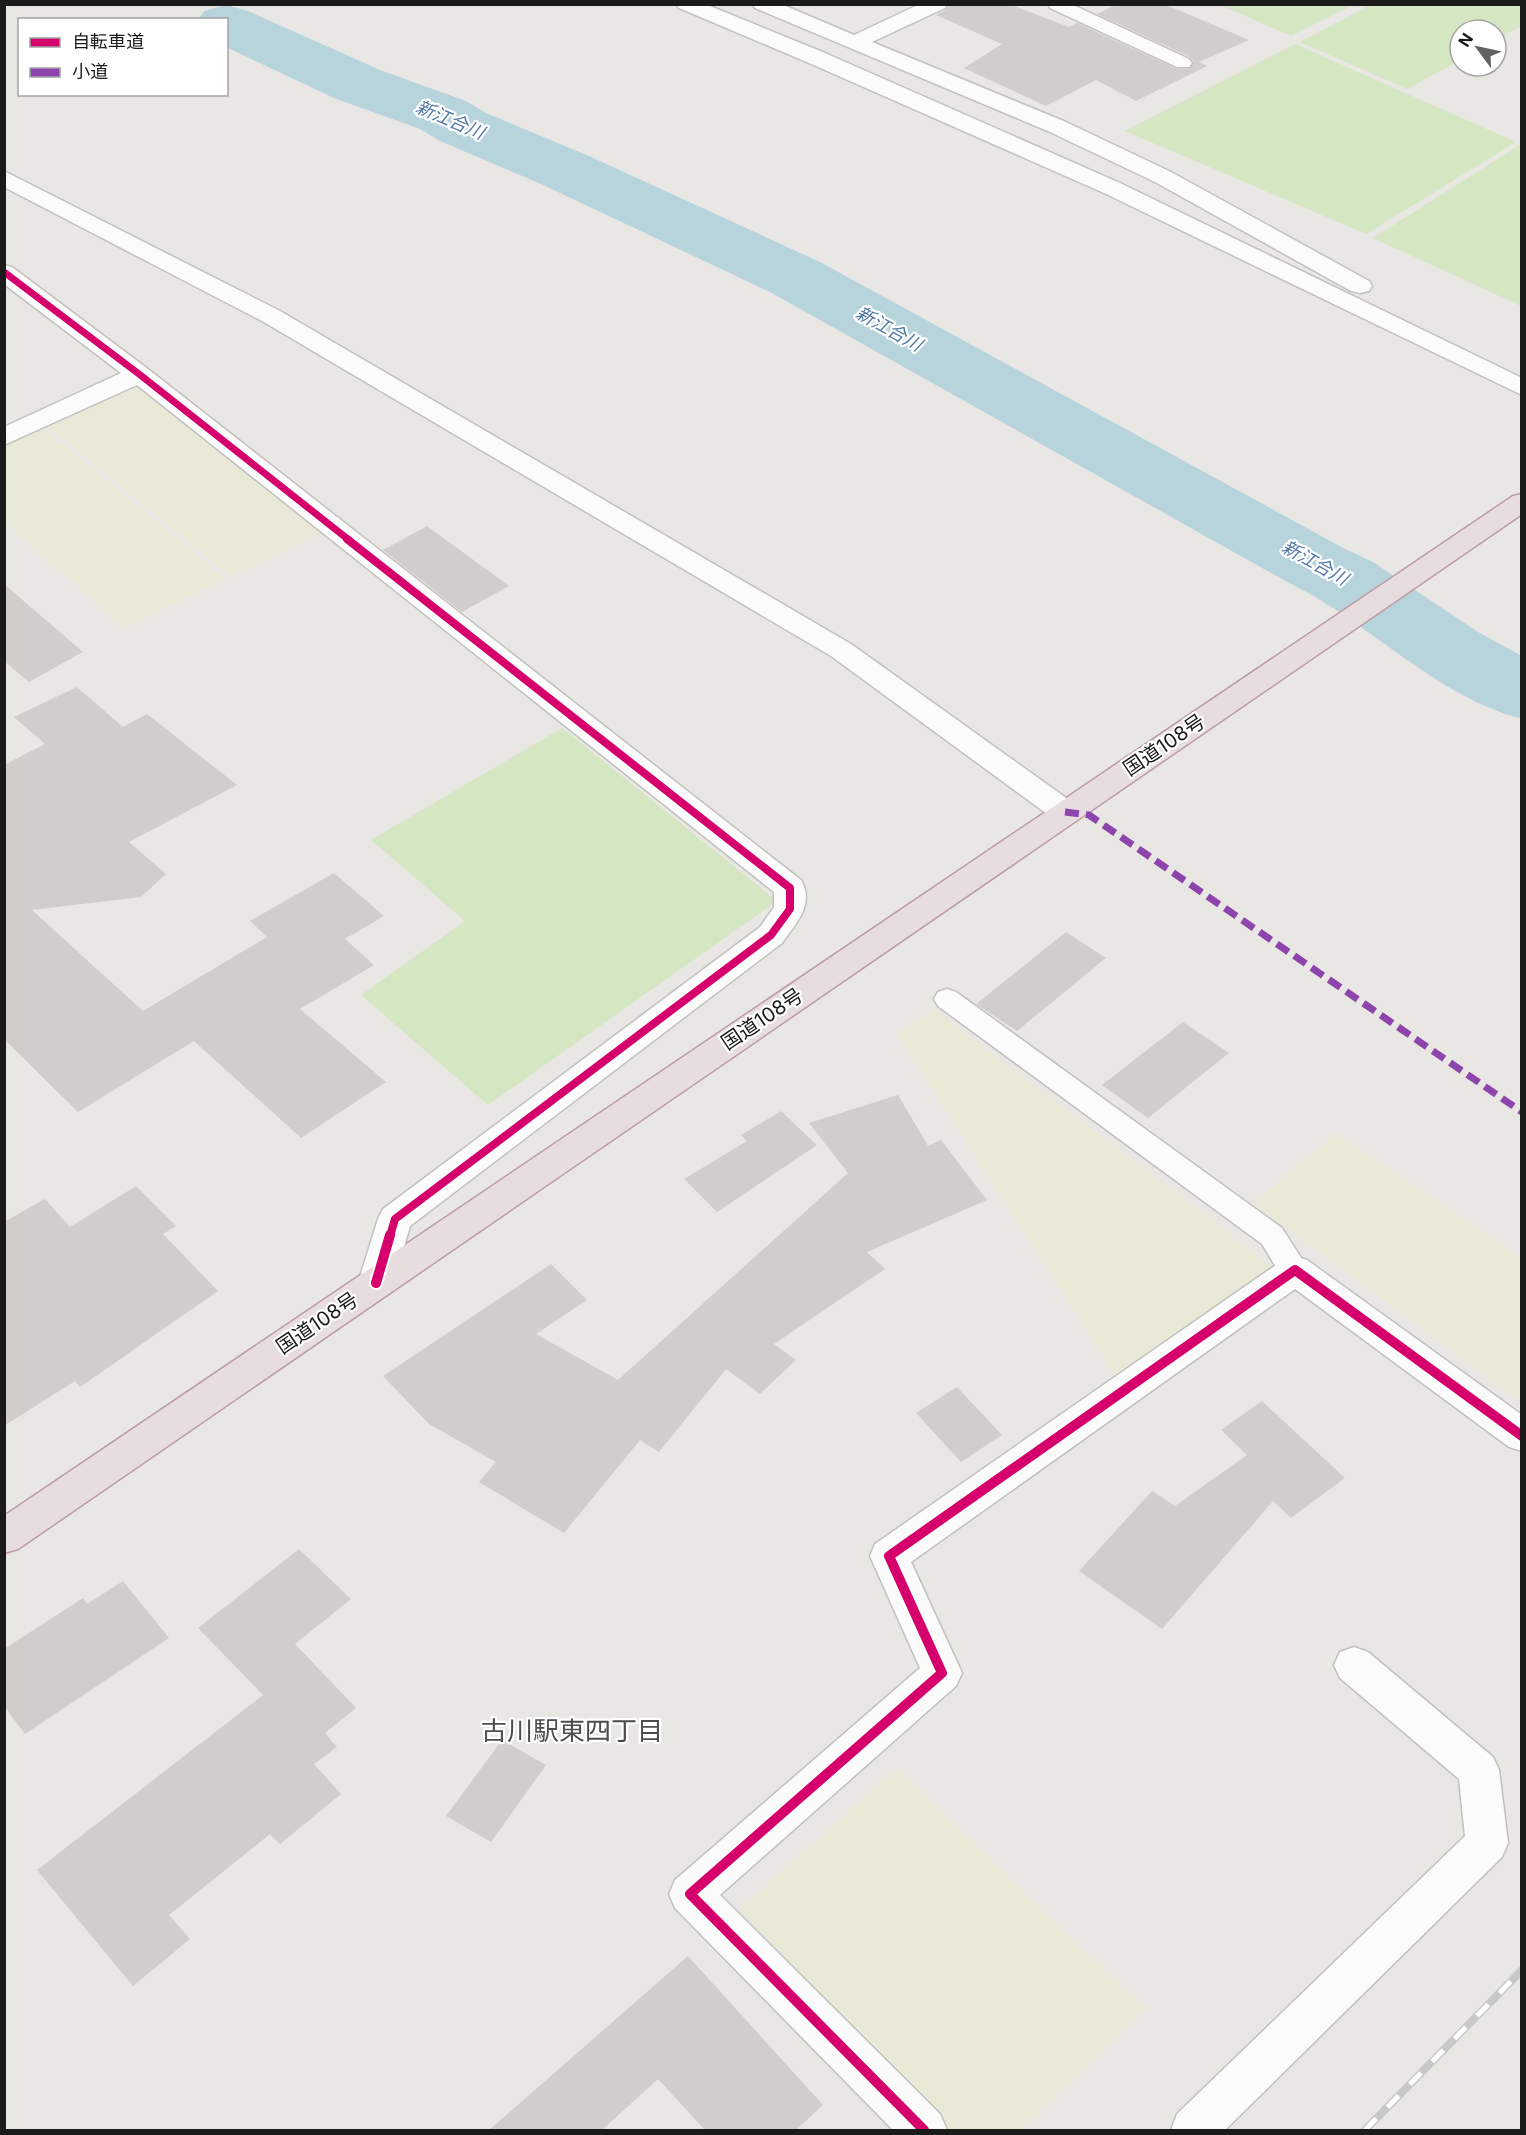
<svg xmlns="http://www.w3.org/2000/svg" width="1526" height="2135" viewBox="0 0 1526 2135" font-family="Inter,'Noto Sans JP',sans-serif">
  <rect width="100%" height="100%" fill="#e9e7e3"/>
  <path fill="#e8e9d6" d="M 141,385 L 327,530 L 231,577 L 48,426 Z
    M 43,428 L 226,579 L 125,628 L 5,523 L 5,446 Z
    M 934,1009 L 1272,1267 L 1115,1375 L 897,1034 Z
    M 1336,1133 L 1521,1258 L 1521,1401 L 1253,1204 Z
    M 897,1769 L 1144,2008 L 1021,2130 L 950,2130 L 739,1909 Z"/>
  <path fill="#d4e6c2" d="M 1372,4 L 1521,5 L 1521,26 L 1496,40 L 1496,30 L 1460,30 L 1460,60 L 1407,89 L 1300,42 Z
    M 1220,5 L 1353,5 L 1291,36 Z
    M 1295,44 L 1516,142 L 1366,234 L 1125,131 Z
    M 1521,144 L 1521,306 L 1373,238 Z
    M 562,728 L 777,901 L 488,1105 L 361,995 L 465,921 L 371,840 Z"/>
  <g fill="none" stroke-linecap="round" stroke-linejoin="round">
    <path fill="#b7d3db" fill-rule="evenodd" d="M 226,5 L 248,11 L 380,70 L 466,101 L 486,113 L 589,156 L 820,262 L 1345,549 L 1373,562 L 1478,632 L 1522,656 L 1522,719 C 1433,695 1370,622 1289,583 L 770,292 L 541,184 L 440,141 L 420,129 L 334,98 L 226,47 L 226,20 L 198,20 L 204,11 Z"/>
  </g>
  <path fill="#d0cdca" d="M 950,4 L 1009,4 L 1069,27 L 1077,23 L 1177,69 L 1189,69 L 1194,62 L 1190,57 L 1097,14 L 1118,4 L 1164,4 L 1249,40 L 1199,62 L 1207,66 L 1136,101 L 1096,80 L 1046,106 L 964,68 L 1002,44 L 936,15 L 946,10 Z
    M 427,526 L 509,586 L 462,612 L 383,550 Z
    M 4,584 L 83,652 L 29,682 L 4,661 Z
    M 77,687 L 123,727 L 147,714 L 237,785 L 129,842 L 166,874 L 141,897 L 32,910 L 143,1011 L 267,937 L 250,921 L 334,873 L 384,916 L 345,939 L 374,965 L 300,1009 L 386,1082 L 301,1138 L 194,1041 L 78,1112 L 4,1039 L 4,765 L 45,744 L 14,717 Z
    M 1066,932 L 1106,958 L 1017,1031 L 976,1004 Z
    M 1183,1022 L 1229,1053 L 1148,1118 L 1102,1085 Z
    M 898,1095 L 928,1146 L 941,1140 L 987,1200 L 867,1252 L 885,1269 L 774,1344 L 796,1360 L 760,1394 L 726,1369 L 659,1452 L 640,1440 L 564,1533 L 479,1482 L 496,1462 L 429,1424 L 383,1376 L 551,1264 L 587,1300 L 536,1334 L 618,1380 L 848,1173 L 809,1123 Z
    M 781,1111 L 817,1145 L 717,1212 L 684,1179 L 747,1141 L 741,1135 Z
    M 136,1186 L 176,1226 L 163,1234 L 218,1291 L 80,1387 L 75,1381 L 4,1426 L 4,1222 L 45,1199 L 70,1227 Z
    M 957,1387 L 1002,1435 L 961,1462 L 916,1413 Z
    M 1262,1401 L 1345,1478 L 1291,1518 L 1273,1501 L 1162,1629 L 1079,1571 L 1152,1491 L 1175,1506 L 1247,1455 L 1221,1430 Z
    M 299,1549 L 351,1599 L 295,1644 L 356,1708 L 325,1733 L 337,1747 L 314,1764 L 341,1794 L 280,1844 L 270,1834 L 169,1915 L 190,1939 L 133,1986 L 37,1870 L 263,1695 L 198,1628 Z
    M 123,1581 L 169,1638 L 25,1734 L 4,1706 L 4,1649 L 83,1598 L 87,1604 Z
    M 502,1740 L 546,1765 L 491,1842 L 446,1816 Z
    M 688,1956 L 823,2105 L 796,2130 L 705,2130 L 658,2079 L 602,2130 L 489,2130 Z"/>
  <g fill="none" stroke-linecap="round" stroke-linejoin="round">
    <defs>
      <path id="lane" d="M 1048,4 L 1071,4 L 1189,59 L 1192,63 L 1189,67 L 1177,67 L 1050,8 Z
        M 947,989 L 956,992 L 1282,1228 L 1309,1270 L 1305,1278 C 1281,1286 1274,1262 1262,1244 L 938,1006 L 934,999 L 938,992 Z"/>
      <path id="street" d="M 676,4 L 705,4 L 825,53 L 1120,183 L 1522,378 L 1522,395 L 1104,193 L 809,63 L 679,8 Z
        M 752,4 L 781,4 L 854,35 L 920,4 L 948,4 L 945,8 L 872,42 L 1066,122 L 1171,172 L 1369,281 L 1372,286 L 1369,291 L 1360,293 L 1351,291 L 1155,182 L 1050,132 L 755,8 Z
        M 4,171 L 280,311 L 851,644 L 1076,805 L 1080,812 L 1076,819 L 1065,822 L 1054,819 L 831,656 L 262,321 L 4,187 Z
        M 4,265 L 12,267 L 148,369 L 801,880 C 815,904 796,924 782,943 L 410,1226 L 394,1283 L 389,1293 L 376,1297 L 363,1293 L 358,1283 L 378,1219 L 383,1209 L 760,927 L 774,907 L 774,892 L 137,385 L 4,445 L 4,427 L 121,373 L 4,284 Z
        M 1295,1256 L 1307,1260 L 1522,1415 L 1522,1451 L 1509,1447 L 1295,1289 L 911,1562 L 962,1673 L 956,1686 L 720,1895 L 940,2114 L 947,2130 L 893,2130 L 675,1908 L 669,1894 L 675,1880 L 920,1668 L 870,1556 L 875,1544 L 1283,1260 Z
        M 1354,1647 L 1368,1652 L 1493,1757 L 1499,1770 L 1508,1843 L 1502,1857 L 1225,2130 L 1171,2130 L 1177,2114 L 1465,1836 L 1459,1779 L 1340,1678 L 1334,1665 L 1340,1652 Z"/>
      <path id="highway" d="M 1522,494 L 1522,514 L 18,1549 L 4,1553 L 4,1516 L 1513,496 Z"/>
    </defs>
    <use href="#lane" stroke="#c1c0bf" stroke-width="3"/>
    <use href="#street" stroke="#c1c0bf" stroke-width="3"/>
    <use href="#highway" stroke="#bc9ca4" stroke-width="3"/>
    <use href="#lane" fill="#fcfbfb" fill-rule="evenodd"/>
    <use href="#street" fill="#fcfbfb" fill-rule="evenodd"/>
    <use href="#highway" fill="#e8ddde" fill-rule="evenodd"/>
    <defs>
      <path id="rail" d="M 1365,2130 L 1522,1970"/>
    </defs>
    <use href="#rail" stroke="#c9c8c8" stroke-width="8"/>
    <use href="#rail" stroke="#fff" stroke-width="5" stroke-dasharray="16" stroke-linecap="butt"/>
    <path stroke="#8e44ad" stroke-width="7" stroke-dasharray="14 7" stroke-linecap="butt" d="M 1065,812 L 1089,815 L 1522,1112"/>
    <defs>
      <path id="cycleway-far2" d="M 4,272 L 139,374 L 349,540"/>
      <path id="cycleway-far1" d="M 347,539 L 790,888 L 790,909 L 771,935 L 395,1219 L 390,1236"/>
      <path id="cycleway" d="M 376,1283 L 390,1235
        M 924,2130 L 690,1894 L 942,1673 L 889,1556 L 1295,1270 L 1522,1436"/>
    </defs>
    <use href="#cycleway-far2" stroke="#fff" stroke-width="10"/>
    <use href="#cycleway-far1" stroke="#fff" stroke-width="12"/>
    <use href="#cycleway" stroke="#fff" stroke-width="14"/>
    <use href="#cycleway-far2" stroke="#d6006c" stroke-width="7"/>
    <use href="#cycleway-far1" stroke="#d6006c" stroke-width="8"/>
    <use href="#cycleway" stroke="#d6006c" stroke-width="10"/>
  </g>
  <g text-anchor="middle" stroke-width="4.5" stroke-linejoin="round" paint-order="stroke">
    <g font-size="18" font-style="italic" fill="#4d75a4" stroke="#fff">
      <text transform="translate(450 120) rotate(23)" y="6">新江合川</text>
      <text transform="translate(889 329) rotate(29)" y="6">新江合川</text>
      <text transform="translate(1315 563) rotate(29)" y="6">新江合川</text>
    </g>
    <g font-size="20" fill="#1a1a1a" stroke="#fff">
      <text transform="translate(1164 745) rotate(-34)" y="7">国道108号</text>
      <text transform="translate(762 1019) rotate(-34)" y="7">国道108号</text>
      <text transform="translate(317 1323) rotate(-34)" y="7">国道108号</text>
    </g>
    <g font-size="26" fill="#4d4d4d" stroke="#fff">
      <text x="572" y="1740">古川駅東四丁目</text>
    </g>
  </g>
  <rect width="1526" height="2135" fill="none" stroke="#1a1a1a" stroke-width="12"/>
  <rect x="18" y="18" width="210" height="78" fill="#ffffff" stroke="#a3a3a3" stroke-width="1.5"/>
  <rect x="30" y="38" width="30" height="9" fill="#d6006c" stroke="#a3a3a3" stroke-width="1.5"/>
  <text x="72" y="48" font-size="18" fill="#1a1a1a">自転車道</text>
  <rect x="30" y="68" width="30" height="9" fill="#8e44ad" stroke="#a3a3a3" stroke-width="1.5"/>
  <text x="72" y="78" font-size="18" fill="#1a1a1a">小道</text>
  <g transform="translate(1478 48) rotate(303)"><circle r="28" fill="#ffffff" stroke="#a3a3a3" stroke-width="1.5"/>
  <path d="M0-4.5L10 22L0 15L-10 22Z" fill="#626260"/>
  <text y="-9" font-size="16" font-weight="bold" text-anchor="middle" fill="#1a1a1a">N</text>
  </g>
</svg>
